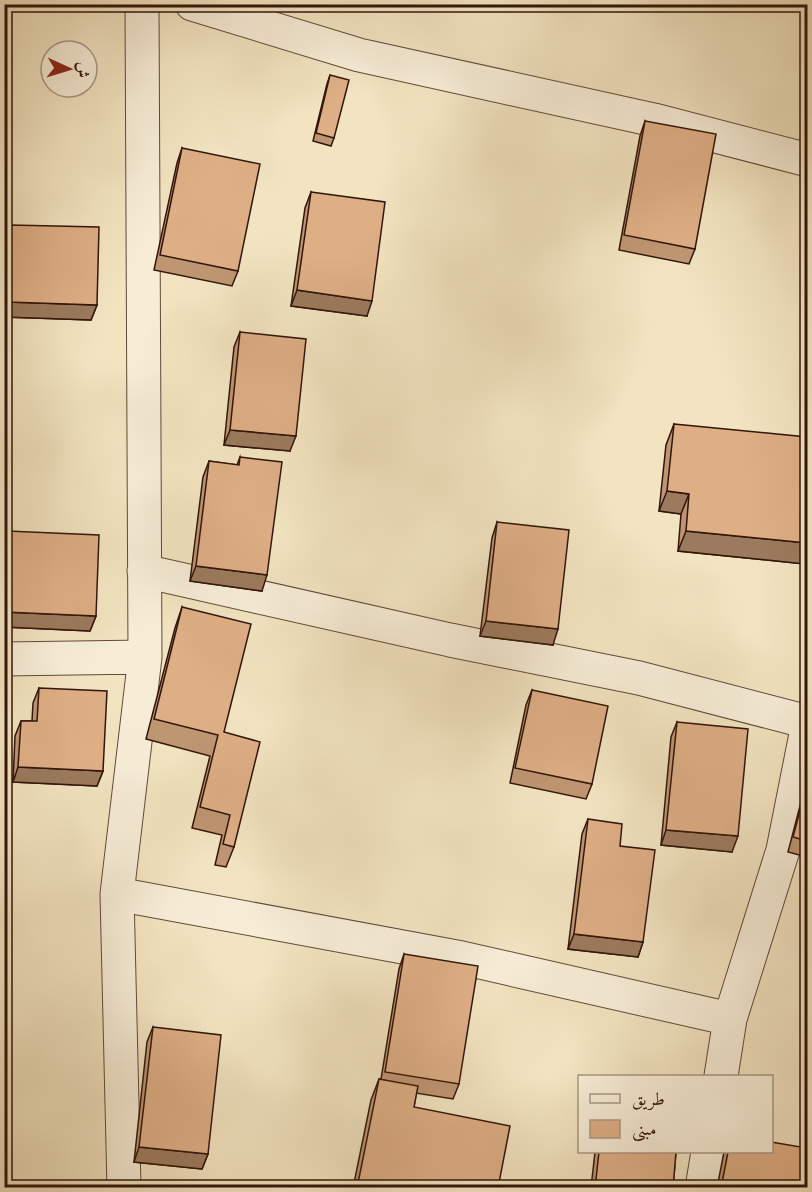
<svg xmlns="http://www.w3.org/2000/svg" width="812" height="1192" viewBox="0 0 812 1192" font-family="Alegreya,Amiri,serif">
  <rect width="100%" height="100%" fill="#f2e4c1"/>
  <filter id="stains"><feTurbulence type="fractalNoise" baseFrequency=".00333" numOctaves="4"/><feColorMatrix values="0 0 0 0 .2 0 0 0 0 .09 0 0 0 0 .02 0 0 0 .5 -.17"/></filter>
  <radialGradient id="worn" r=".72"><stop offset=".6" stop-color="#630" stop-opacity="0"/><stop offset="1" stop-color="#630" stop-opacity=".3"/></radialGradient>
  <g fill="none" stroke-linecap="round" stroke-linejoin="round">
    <defs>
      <path id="minor" d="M 192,4 L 359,55 L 654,120 L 808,160
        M 144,571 L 450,640 L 639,678 L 808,722
        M 4,659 L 145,657
        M 117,894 L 462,958 L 730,1019
        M 721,1076 L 730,1019 L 783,850 L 808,724
        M 124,1188 L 117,894 L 145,657 L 142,4
        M 702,1188 L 708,1152"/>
    </defs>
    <use href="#minor" stroke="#624938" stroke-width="35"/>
    <use href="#minor" stroke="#f7edd7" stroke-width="33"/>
  </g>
  <path fill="#bf9672" stroke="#32150a" stroke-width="1.5" d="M 330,75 L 334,138 L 331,146 L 313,141 L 327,84 Z
    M 645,121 L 695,249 L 689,264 L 619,250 L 640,136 Z
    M 182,148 L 238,271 L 232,286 L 154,270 L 177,163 Z
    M 311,192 L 367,316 L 291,306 L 305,208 Z
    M 10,225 L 97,305 L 91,320 L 4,317 L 4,239 Z
    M 240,332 L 290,451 L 224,445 L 234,347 Z
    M 674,424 L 805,564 L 678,551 L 681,514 L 659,511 L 666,445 Z
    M 240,457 L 262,591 L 190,581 L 203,477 L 209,461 L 237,465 Z
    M 497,522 L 553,645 L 480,636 L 492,538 Z
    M 7,531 L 96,616 L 90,631 L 4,627 L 4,538 Z
    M 182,607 L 224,732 L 234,847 L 226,867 L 215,865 L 222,835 L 192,828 L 210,756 L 146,739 L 175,628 Z
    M 39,688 L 103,771 L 97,786 L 13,782 L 15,736 L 21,721 L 32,721 L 33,703 Z
    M 532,690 L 592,784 L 586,799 L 510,783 L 526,705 Z
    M 677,722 L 732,852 L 661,845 L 671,737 Z
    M 807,779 L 807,857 L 788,852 Z
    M 588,819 L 620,846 L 643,942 L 638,957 L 568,949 L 582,834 Z
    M 404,954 L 459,1084 L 453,1099 L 416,1093 L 414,1107 L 498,1188 L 353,1188 L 371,1100 L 379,1079 L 381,1079 L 399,969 Z
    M 153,1027 L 208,1154 L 202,1169 L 134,1162 L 147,1042 Z
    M 595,1152 L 676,1152 L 673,1188 L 591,1188 Z
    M 724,1152 L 771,1152 L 800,1188 L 717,1188 Z"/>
  <path fill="#9b7a5d" stroke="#32150a" stroke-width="1.5" d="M 297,290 L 372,301 L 367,316 L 291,306 Z
    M 7,302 L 97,305 L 91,320 L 4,317 L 4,310 Z
    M 230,430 L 296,436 L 290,451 L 224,445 Z
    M 667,491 L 689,494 L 681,514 L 659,511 Z
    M 686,531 L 807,543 L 807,556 L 805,564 L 678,551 Z
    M 196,566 L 267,575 L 262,591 L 190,581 Z
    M 4,612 L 96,616 L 90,631 L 4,627 Z
    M 486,621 L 558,629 L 553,645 L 480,636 Z
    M 18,767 L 103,771 L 97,786 L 13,782 Z
    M 666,830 L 738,836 L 732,852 L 661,845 Z
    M 574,934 L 643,942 L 638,957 L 568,949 Z
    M 139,1147 L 208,1154 L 202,1169 L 134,1162 Z"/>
  <path fill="#deae85" stroke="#32150a" stroke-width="1.5" d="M 330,75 L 349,80 L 334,138 L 316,133 Z
    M 645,121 L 716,134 L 695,249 L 624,235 Z
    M 182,148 L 260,164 L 238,271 L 160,255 Z
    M 311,192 L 385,202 L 372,301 L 297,290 Z
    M 10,225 L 99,227 L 97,305 L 7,302 Z
    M 240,332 L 306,339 L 296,436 L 230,430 Z
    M 674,424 L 807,437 L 807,543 L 686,531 L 689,494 L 667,491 Z
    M 240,457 L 282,462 L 267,575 L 196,566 L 209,461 L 239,465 Z
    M 497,522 L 569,530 L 558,629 L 486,621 Z
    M 7,531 L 99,535 L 96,616 L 4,612 Z
    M 182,607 L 251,624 L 224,732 L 260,742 L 234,847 L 223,844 L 230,815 L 200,807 L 218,735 L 154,719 Z
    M 39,688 L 107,691 L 103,771 L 18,767 L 21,721 L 37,721 Z
    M 532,690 L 608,706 L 592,784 L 515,768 Z
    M 677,722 L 748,729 L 738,836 L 666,830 Z
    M 807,784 L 807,841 L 793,837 Z
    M 588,819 L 622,824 L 620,846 L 655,850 L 643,942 L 574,934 Z
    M 404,954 L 478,966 L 459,1084 L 385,1072 Z
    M 153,1027 L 221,1035 L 208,1154 L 139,1147 Z
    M 379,1079 L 418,1086 L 414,1107 L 510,1126 L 498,1188 L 357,1188 Z
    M 771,1142 L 807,1148 L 800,1188 L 721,1188 L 728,1152 L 771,1152 Z
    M 599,1152 L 676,1152 L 673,1188 L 595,1188 Z"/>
  <rect width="812" height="1192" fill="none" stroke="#f2e4c1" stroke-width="24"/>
  <rect x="6" y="6" width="800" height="1180" fill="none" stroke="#32150a" stroke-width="3"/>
  <rect x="12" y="12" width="788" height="1168" fill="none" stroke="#32150a" stroke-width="1.5"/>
  <rect x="578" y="1075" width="195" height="78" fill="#f7edd7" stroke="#a89785" stroke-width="1.5"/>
  <rect x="590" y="1094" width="30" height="9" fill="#f7edd7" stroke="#a89785" stroke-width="1.5"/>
  <text x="632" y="1105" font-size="18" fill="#32150a">طريق</text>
  <rect x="590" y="1120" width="30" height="18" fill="#deae85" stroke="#a89785" stroke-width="1.5"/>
  <text x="632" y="1135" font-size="18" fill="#32150a">مبنى</text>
  <g transform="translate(69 69) rotate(94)"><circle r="28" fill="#f7edd7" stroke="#a89785" stroke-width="1.5"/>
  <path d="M0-4.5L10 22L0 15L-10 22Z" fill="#8f2418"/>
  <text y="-9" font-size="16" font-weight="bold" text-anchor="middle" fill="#32150a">ش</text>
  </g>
  <rect width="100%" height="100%" filter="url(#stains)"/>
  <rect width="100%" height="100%" fill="url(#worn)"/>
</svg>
